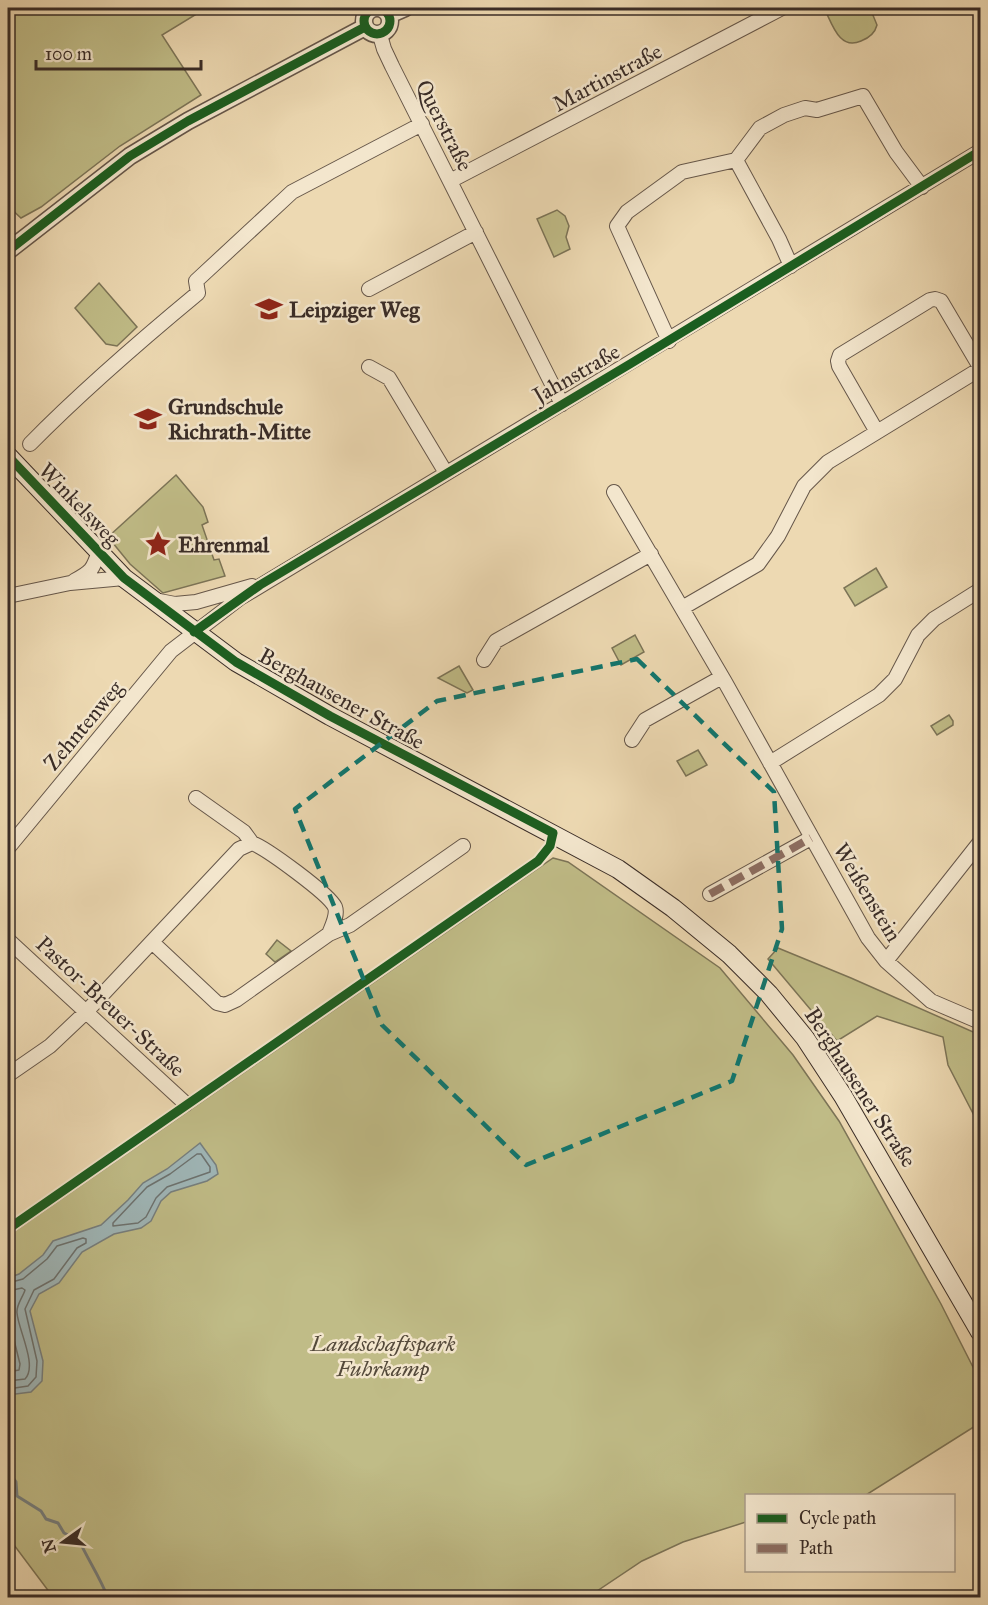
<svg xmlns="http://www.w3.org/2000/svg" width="988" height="1605" viewBox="0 0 988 1605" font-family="'IM FELL Great Primer',serif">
  <rect width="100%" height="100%" fill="#edd9b2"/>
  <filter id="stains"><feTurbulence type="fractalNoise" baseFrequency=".00333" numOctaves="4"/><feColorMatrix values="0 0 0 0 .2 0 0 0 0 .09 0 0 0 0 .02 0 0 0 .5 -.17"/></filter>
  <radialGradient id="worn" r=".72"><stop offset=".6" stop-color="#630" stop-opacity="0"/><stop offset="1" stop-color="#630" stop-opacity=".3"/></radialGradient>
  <path fill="#c0bc87" stroke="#7c7457" stroke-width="1.5" d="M 8,8 L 191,8 L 195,15 L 162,35 L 201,95 L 120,146 L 41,207 L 21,218 L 8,206 Z
    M 824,8 L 870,8 L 877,25 C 875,33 869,38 861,41 C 839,51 832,23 824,8 Z
    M 557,210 L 565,216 L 569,226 L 566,237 L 570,249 L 554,257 L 537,219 Z
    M 99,283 L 137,327 L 117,346 L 106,344 L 75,308 Z
    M 176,475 L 203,507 L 208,522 L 202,525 L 214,560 L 219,559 L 225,576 L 163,593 L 130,564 L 108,537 Z
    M 876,568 L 887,587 L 855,606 L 844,588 Z
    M 635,635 L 644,652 L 621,665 L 612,648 Z
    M 459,666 L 473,690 L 467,693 L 438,678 Z
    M 949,715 L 953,721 L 953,725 L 937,735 L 931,726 Z
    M 698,750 L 707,765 L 686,776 L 677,761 Z
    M 553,858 L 568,862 L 720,968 L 793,1055 L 839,1121 L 941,1304 L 980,1381 L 980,1423 L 866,1495 L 746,1496 L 746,1522 L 683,1542 L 642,1561 L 588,1597 L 53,1597 L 8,1537 L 8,1236 Z
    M 277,940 L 291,951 L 275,962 L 266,954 Z
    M 778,948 L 851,978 L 980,1035 L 980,1127 L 948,1065 L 943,1037 L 877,1016 L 837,1041 L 768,959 Z"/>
  <path fill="#9fb7b9" stroke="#767f7f" stroke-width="1.5" d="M 200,1143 L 216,1165 L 218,1174 L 207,1181 L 171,1192 L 161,1201 L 151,1221 L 141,1228 L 114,1234 L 82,1252 L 59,1283 L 39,1294 L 30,1311 L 43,1361 L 42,1381 L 31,1392 L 8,1395 L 8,1278 L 19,1274 L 43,1255 L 53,1241 L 101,1225 L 128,1200 L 143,1183 L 167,1169 Z"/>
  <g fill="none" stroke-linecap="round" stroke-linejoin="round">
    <path stroke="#6c7270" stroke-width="1.5" d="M 197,1154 L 201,1154 L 210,1167 L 210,1172 L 167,1187 L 156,1198 L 146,1217 L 138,1223 L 113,1226 L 113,1223 L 147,1187 L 170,1174 Z
      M 8,1283 L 23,1279 L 47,1259 L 57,1246 L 83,1238 L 86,1239 L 86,1243 L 77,1248 L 54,1279 L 34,1290 L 25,1309 L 37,1361 L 36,1377 L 28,1386 L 8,1389
      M 8,1291 L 22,1288 L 25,1290 C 23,1297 16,1305 17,1313 C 18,1329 38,1366 25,1379 L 8,1381
      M 8,1300 L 8,1316 L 20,1364 L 19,1370 L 8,1372"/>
    <path stroke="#767f7f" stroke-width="3" d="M 8,1471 L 16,1482 L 17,1496 L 41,1511 L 46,1519 L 58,1523 L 64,1533 L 79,1540 C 88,1560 100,1577 108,1598"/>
    <defs>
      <path id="minor" d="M 371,8 L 372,9
        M 380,35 L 384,49 L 392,66 L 562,404
        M 736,160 L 779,239 L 791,266
        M 450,181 L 782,8
        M 369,289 L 476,232
        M 669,341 L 617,226 L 627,212 L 682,172 L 736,160 L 760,128 L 784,115 L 805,108 L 817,110 L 863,96 L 896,152 L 922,187
        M 369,367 L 389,378 L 446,473
        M 877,432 L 839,366 L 838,361 L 840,355 L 930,300 L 935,299 L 941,301 L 980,367
        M 30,444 C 83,390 140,341 198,293 L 196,281 L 292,192 L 422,124
        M 614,492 L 725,682 L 868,938 L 886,961 L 931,1001 L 980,1022
        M 74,581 C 91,572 93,570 99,551
        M 8,596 L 70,583 L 124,578
        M 154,600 L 175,604 L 196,602 L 252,586
        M 682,608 L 758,564 L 778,536 L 804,486 L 828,462 L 980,369
        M 484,660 L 496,641 L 651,554
        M 632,740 L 645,720 L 722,677
        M 770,763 L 879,695 L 895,679 L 918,635 L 934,619 L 980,590
        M 196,798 L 244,832 L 252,843
        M 8,848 L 171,651 L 240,598 L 980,151
        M 710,894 L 811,838
        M 8,940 L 186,1104
        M 152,942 L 217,1003 L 225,1005 L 236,1000 L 329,934 L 350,925 L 463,846
        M 886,961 L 980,842
        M 8,1075 L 50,1046 L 86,1012 L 239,849 L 252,843 C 266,848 329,894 335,907 C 338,915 332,926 329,934"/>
      <path id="tertiary" d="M364 21a13 13 0 1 1 26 0a13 13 0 1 1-26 0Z
        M 389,15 L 405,8
        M 8,251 L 130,156 L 188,121 L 365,27"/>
      <path id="secondary" d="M 8,456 L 124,578 L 236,662 L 330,716 L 618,869 L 673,908 L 729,954 L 769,994 L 805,1038 L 843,1096 L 980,1332"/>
    </defs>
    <use href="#minor" stroke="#66574a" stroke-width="16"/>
    <use href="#tertiary" stroke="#66574a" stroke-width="19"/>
    <use href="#secondary" stroke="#392c27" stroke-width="20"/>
    <use href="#minor" stroke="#f3e6cd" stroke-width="14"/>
    <use href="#tertiary" stroke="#f3e6cd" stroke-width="16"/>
    <use href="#secondary" stroke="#f3e6cd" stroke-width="18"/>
    <path stroke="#8d6e63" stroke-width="8" stroke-dasharray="15 8" stroke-linecap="butt" d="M 710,894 L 811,838"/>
    <defs>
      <path id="cycleway" d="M364 21a13 13 0 1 1 26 0a13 13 0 1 1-26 0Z
        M 8,251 L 130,156 L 188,121 L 365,27
        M 8,456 L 124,578 L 236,662 L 330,716 L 553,833 L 550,846 L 538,861 L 8,1229
        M 194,632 L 260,585 L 630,364 L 980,151"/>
    </defs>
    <use href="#cycleway" stroke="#f3e6cd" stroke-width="13"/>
    <use href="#cycleway" stroke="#1b5e20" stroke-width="9"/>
  </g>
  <path fill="none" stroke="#0f766e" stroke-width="4.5" stroke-dasharray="12 8" stroke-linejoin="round" d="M 637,659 L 774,792 L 782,929 L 732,1081 L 526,1165 L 382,1025 L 295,809 L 437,701 Z"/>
  <defs>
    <symbol id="school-bare" viewBox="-9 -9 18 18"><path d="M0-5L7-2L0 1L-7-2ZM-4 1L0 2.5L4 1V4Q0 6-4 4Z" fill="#8f2418" stroke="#f3e6cd" stroke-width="2.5" paint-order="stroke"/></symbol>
    <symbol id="sight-bare" viewBox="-9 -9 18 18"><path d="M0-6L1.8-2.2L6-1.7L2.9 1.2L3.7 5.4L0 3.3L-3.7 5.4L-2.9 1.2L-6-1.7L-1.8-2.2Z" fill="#8f2418" stroke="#f3e6cd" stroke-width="2.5" paint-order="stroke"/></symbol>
  </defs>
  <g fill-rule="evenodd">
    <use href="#school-bare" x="250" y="290" width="38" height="38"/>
    <use href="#school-bare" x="129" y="400" width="38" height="38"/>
    <use href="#sight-bare" x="139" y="525" width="38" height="38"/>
  </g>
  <g text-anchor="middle" stroke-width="5" stroke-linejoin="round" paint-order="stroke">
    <g font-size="22" fill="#392c27" stroke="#f3e6cd">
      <text transform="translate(607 77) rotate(-28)" y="8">Martinstraße</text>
      <text transform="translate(445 125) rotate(63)" y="8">Querstraße</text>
      <text transform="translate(576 373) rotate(-30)" y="8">Jahnstraße</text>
      <text transform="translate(80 504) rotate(46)" y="8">Winkelsweg</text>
      <text transform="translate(342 698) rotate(29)" y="8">Berghausener Straße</text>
      <text transform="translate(83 725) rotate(-50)" y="8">Zehntenweg</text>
      <text transform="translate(868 892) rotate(59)" y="8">Weißenstein</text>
      <text transform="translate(111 1006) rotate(43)" y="8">Pastor-Breuer-Straße</text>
      <text transform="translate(861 1087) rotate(57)" y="8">Berghausener Straße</text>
    </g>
    <g font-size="22" font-weight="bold" fill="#392c27" stroke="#f3e6cd" text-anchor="start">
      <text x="289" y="317">Leipziger Weg</text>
      <text x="168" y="414">Grundschule<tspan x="168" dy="25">Richrath-Mitte</tspan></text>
      <text x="178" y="552">Ehrenmal</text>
    </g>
    <g font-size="22" font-style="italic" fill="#54493a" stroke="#f3e6cd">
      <text x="383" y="1351">Landschaftspark<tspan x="383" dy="25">Fuhrkamp</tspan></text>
    </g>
  </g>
  <rect width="988" height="1605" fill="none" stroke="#edd9b2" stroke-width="30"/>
  <rect x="9" y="9" width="970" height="1587" fill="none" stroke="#392c27" stroke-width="3"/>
  <rect x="15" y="15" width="958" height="1575" fill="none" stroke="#392c27" stroke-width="1.5"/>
  <rect x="745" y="1494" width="210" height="78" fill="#f3e6cd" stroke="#a99c8b" stroke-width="1.5"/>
  <rect x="757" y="1514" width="30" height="9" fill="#1b5e20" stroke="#a99c8b" stroke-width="1.5"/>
  <text x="799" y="1524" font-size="18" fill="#392c27">Cycle path</text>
  <rect x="757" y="1544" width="30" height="9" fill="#8d6e63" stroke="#a99c8b" stroke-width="1.5"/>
  <text x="799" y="1554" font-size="18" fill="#392c27">Path</text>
  <g transform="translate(63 1542) rotate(255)" stroke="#f3e6cd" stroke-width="4.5" paint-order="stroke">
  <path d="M0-4.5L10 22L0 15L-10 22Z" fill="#392c27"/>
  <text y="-9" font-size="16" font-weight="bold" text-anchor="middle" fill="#392c27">N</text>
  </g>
  <path d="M36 60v9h165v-9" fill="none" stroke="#392c27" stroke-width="3"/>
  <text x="45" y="60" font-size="18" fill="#392c27" stroke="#f3e6cd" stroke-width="4.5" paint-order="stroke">100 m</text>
  <rect width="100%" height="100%" filter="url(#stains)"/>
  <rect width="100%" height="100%" fill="url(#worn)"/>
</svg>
